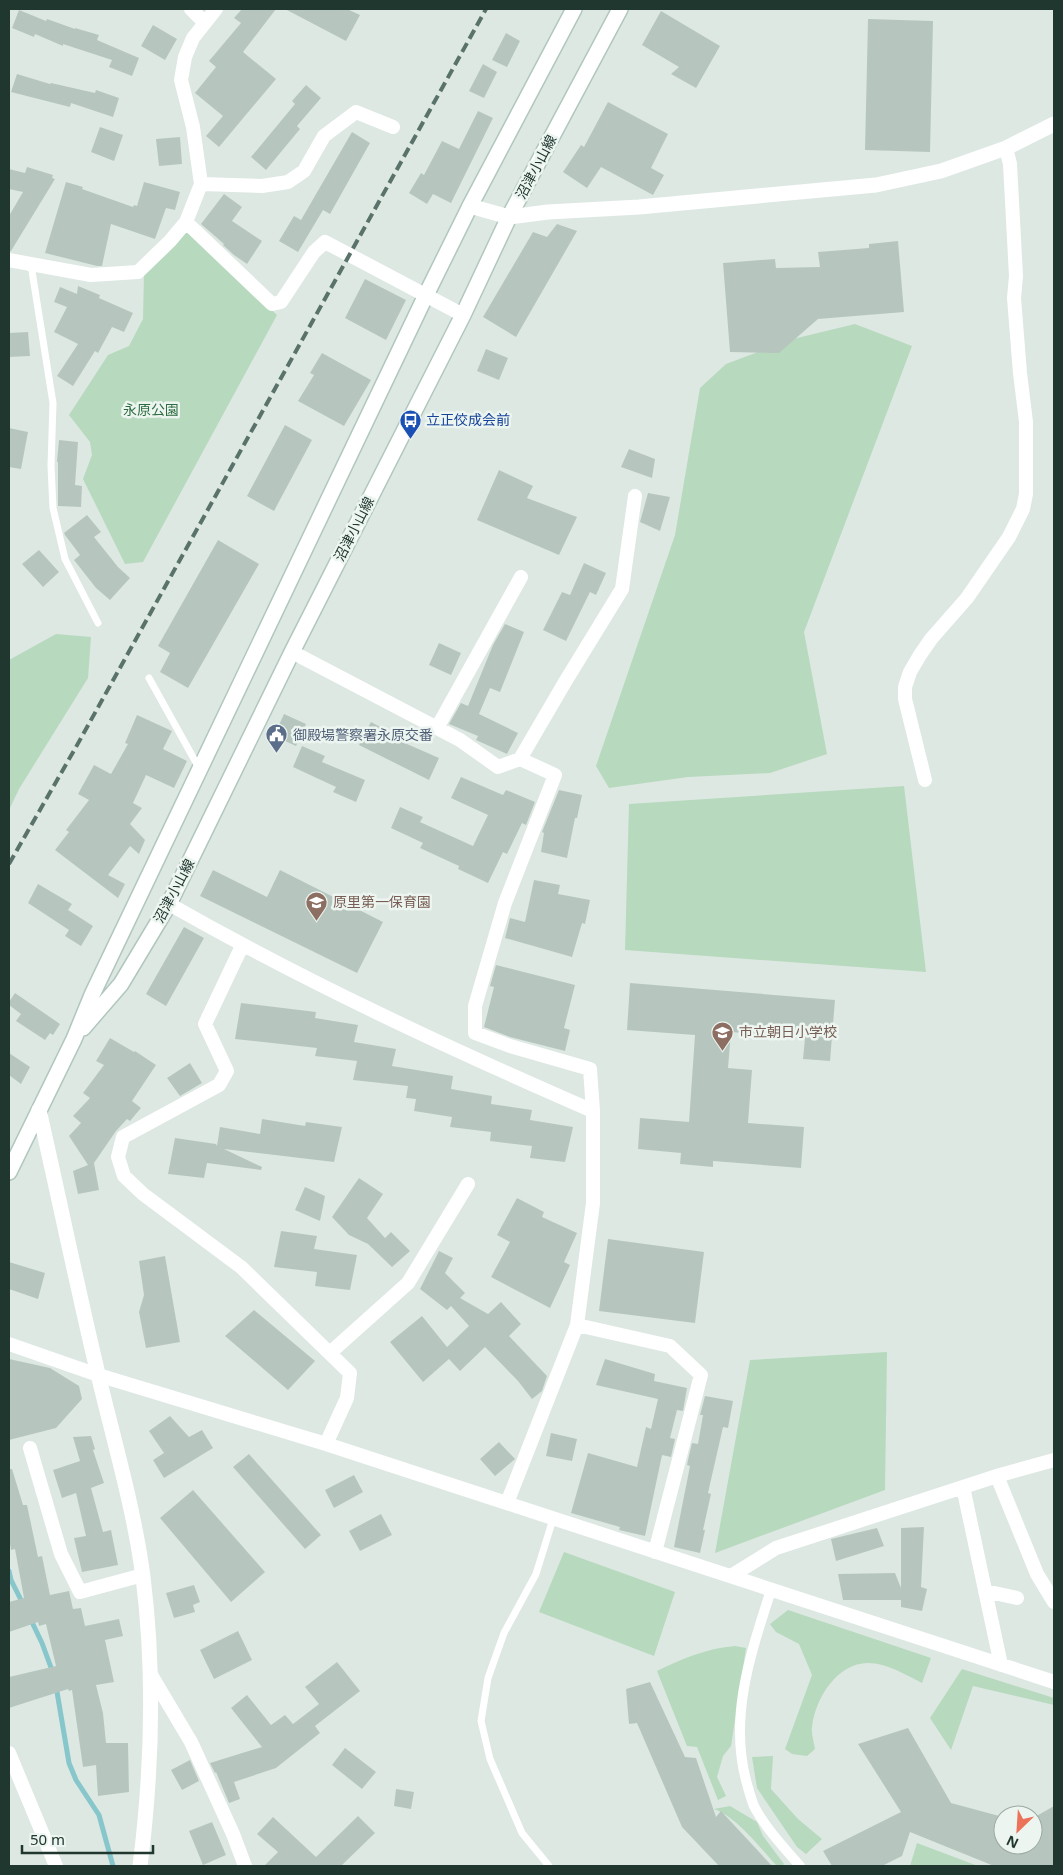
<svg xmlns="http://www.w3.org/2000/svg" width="1063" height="1875" viewBox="0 0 1063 1875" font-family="'Noto Sans','Noto Sans JP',sans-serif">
  <rect width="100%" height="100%" fill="#dde8e3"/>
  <path fill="#b7d9be" d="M 185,228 L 277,315 L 143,562 L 125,564 L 83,479 L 92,455 L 90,442 L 69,415 L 108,355 L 129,346 L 143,319 L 144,273 Z
    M 855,324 L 912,346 L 804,632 L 827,754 L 770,773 L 688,777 L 609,788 L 596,766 L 675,535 L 700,388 L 726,364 L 793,339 Z
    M 56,634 L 91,637 L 88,678 L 19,789 L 9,810 L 9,660 Z
    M 904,786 L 926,972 L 625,950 L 629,804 Z
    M 887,1352 L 885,1490 L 715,1553 L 750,1360 Z
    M 564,1552 L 675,1592 L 654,1656 L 539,1612 Z
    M 788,1610 L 931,1658 L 922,1683 C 906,1675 887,1663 868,1663 C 837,1663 815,1699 812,1727 C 811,1734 814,1742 815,1749 L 807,1756 L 792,1754 L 785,1749 L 812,1675 L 799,1644 L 776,1632 L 770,1624 Z
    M 735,1646 L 746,1648 L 731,1746 L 723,1756 L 717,1777 L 726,1796 L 718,1800 L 697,1747 L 687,1746 L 657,1671 C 682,1659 707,1648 735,1646 Z
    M 962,1669 L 1054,1698 L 1054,1705 L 973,1686 L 951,1750 L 930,1718 Z
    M 773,1756 L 771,1789 L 798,1819 L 822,1839 L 806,1854 L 797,1847 L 757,1788 L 752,1757 Z
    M 730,1806 L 757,1822 L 763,1836 L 784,1864 L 782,1866 L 777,1866 C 760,1848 737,1817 714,1809 Z
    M 917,1843 L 978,1866 L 910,1866 Z"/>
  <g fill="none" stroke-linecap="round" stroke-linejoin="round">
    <path stroke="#87c6cb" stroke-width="5" d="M 9,1571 L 11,1580 L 23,1604
      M 30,1618 L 42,1643 L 53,1673
      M 56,1686 L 69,1763 L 76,1780 L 99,1815 L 113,1866"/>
  </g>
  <path fill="#b6c6be" d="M 242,9 L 276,9 L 243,52 L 276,79 L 219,147 L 206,136 L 223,116 L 195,93 L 216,67 L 209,61 L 241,23 L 234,18 Z
    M 285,9 L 347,9 L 360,15 L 346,41 Z
    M 19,10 L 46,21 L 47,19 L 75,29 L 75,28 L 99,35 L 97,40 L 139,58 L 132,76 L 109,67 L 112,60 L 63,44 L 63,46 L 35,34 L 34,37 L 12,28 Z
    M 661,11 L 720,46 L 696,88 L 671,74 L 679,67 L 642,45 Z
    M 868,19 L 933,21 L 930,152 L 865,150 Z
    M 153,25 L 177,39 L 165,60 L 141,46 Z
    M 506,33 L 520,41 L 507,67 L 492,60 Z
    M 483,64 L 497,72 L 484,98 L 469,91 Z
    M 17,74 L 50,84 L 51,83 L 95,93 L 96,90 L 119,98 L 113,117 L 71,103 L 70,107 L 11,92 Z
    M 306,85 L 321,98 L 297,126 L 300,129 L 266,170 L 251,157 L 295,104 L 292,101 Z
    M 608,102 L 668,134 L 651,168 L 664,175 L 653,195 L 601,167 L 587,188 L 563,172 L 581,145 L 584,147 Z
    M 478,111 L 493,118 L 451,203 L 433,194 L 427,204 L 409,193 L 421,173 L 424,175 L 442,141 L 459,149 Z
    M 100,127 L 123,135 L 114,161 L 91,152 Z
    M 352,132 L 370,143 L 330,214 L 323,210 L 298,252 L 279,241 L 294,216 L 301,220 Z
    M 180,137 L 182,164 L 159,166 L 156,139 Z
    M 27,167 L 53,175 L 52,178 L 55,179 L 11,251 L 9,251 L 9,216 L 23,192 L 9,189 L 9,169 L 25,173 Z
    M 66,182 L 83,187 L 82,189 L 133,207 L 134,205 L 137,206 L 144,182 L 180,192 L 175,210 L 166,208 L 155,239 L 111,224 L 102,266 L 97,266 L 45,253 Z
    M 224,194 L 242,207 L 232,221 L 262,241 L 247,264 L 234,255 L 223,245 L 224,244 L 201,224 Z
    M 557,224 L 577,231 L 516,337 L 483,317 L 533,232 L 547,237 Z
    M 898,241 L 904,312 L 818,319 L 779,353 L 730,352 L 723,263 L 775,259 L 776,268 L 820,267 L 818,252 L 869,248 L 869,244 Z
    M 365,279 L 406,300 L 386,340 L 345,318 Z
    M 78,286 L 100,295 L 99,298 L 133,313 L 124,332 L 112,327 L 98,353 L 95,351 L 73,386 L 57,376 L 78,344 L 54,332 L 67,307 L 54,302 L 60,287 L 77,294 Z
    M 28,332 L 30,356 L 9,357 L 9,333 Z
    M 486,349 L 508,358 L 499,380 L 477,371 Z
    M 322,353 L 371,380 L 344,426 L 298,401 L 314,375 L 310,373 Z
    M 285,425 L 312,440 L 274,511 L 247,496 Z
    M 9,428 L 28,432 L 21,469 L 9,467 Z
    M 59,440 L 78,442 L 75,485 L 82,486 L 81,507 L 58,506 L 58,462 L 57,462 Z
    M 629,449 L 655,459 L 652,478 L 621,467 Z
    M 499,470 L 533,486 L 527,498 L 577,517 L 559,555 L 477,520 Z
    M 648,493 L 670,497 L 660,531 L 640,522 Z
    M 87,515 L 101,532 L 94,537 L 118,567 L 130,578 L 110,600 L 96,588 L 74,560 L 80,555 L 65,535 L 64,533 Z
    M 218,540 L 259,564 L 188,688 L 160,672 L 170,653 L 158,646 Z
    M 39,550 L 59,572 L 43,587 L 22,564 Z
    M 584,563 L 606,573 L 596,595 L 590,592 L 566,641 L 543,630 L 562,592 L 570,595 Z
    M 505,624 L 524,632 L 500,692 L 490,688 L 479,714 L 518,733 L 507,754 L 476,740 L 478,736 L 449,724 L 461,703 L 468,706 L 493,645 Z
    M 439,643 L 461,653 L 451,675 L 429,665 Z
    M 284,714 L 306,724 L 296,746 L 274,736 Z
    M 137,715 L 172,731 L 163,749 L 187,761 L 174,788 L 146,775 L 133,803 L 142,808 L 130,824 L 145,840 L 139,854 L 130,846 L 108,875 L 125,884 L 118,898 L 55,850 L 69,832 L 66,830 L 89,800 L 78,794 L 94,765 L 111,774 L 128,744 L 125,743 Z
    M 371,722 L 408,742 L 407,744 L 439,758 L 429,780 L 359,745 Z
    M 302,746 L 325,756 L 322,762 L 365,780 L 356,802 L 333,792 L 336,787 L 293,767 Z
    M 461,777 L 503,795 L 506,790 L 535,802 L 526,825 L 522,823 L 507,854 L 503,852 L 488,883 L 458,869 L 459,866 L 420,848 L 423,843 L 391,828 L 400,807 L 423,817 L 420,822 L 473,846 L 488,815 L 451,798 Z
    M 559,790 L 582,795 L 577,818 L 575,818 L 567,858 L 541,852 L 544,833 L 542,832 Z
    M 213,870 L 267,897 L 280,870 L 383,922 L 357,973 L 200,896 Z
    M 534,880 L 560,885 L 558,894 L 590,900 L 585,924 L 582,923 L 572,957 L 505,938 L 510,918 L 525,922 Z
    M 38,884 L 72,904 L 68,910 L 93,926 L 81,946 L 65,936 L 69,930 L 28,903 Z
    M 184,927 L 204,938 L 166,1006 L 146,994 Z
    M 496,965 L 575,985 L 564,1028 L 570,1030 L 565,1051 L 510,1037 L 484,1027 L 494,987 L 490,986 Z
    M 630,983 L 835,1000 L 830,1061 L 803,1059 L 805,1038 L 731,1032 L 728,1068 L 752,1070 L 748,1123 L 804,1127 L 801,1168 L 713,1161 L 713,1167 L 680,1164 L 681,1153 L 638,1149 L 640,1118 L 689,1122 L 695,1035 L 627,1030 Z
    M 15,993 L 60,1024 L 53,1035 L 50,1033 L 45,1040 L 16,1021 L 21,1014 L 9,1005 L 9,1002 Z
    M 241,1003 L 316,1012 L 315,1018 L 358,1025 L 354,1042 L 396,1049 L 392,1066 L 453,1076 L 451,1089 L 492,1096 L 491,1104 L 532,1110 L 530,1120 L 573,1127 L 565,1162 L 530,1158 L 532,1146 L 490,1141 L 491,1132 L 450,1127 L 452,1117 L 414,1111 L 416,1099 L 406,1098 L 408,1086 L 353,1080 L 357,1061 L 315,1056 L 317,1048 L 235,1039 Z
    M 110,1038 L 134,1052 L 135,1051 L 156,1065 L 132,1101 L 141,1108 L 130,1121 L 127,1119 L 116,1131 L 94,1163 L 99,1190 L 78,1194 L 73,1171 L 88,1165 L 69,1136 L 81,1123 L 73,1116 L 90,1098 L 83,1093 L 104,1065 L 96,1061 Z
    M 9,1053 L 30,1067 L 21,1084 L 9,1075 Z
    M 190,1063 L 202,1083 L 180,1096 L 167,1078 Z
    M 262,1119 L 305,1126 L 306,1122 L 342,1127 L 334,1162 L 224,1149 L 262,1167 L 261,1170 L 207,1163 L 204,1178 L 168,1174 L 175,1138 L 216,1144 L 217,1146 L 220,1127 L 260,1134 Z
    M 359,1178 L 383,1194 L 367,1218 L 385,1238 L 391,1232 L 410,1251 L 392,1267 L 368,1244 L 349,1235 L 332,1217 Z
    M 305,1187 L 325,1196 L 320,1221 L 295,1210 Z
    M 517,1198 L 544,1212 L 542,1217 L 577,1233 L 564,1262 L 570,1265 L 550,1308 L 491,1277 L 510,1242 L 497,1235 Z
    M 281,1231 L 317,1236 L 314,1249 L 357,1255 L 350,1290 L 315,1286 L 317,1272 L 274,1267 Z
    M 608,1239 L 704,1252 L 695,1323 L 599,1311 Z
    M 439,1251 L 453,1258 L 445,1273 L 465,1293 L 460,1298 L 488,1314 L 501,1302 L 521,1324 L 509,1336 L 547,1376 L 542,1391 L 532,1399 L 518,1381 L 485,1347 L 460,1371 L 449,1359 L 423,1382 L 390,1342 L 422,1316 L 447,1347 L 469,1326 L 451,1306 L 447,1310 L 420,1289 Z
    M 165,1256 L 180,1342 L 146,1348 L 139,1312 L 144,1295 L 139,1261 Z
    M 9,1262 L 45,1273 L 38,1299 L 9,1289 Z
    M 254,1310 L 315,1361 L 288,1390 L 225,1336 Z
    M 9,1359 L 50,1368 L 79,1386 L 82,1399 L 56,1428 L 9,1440 Z
    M 605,1359 L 655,1374 L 654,1381 L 687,1388 L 683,1411 L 677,1410 L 670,1438 L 675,1439 L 671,1457 L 662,1455 L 645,1536 L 619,1530 L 620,1527 L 571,1513 L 588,1453 L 637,1467 L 646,1427 L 651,1429 L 658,1399 L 596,1385 Z
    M 705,1396 L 733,1401 L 728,1428 L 723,1427 L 708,1493 L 711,1494 L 703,1530 L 705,1530 L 700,1553 L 674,1547 L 690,1466 L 687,1465 L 688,1460 L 692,1443 L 698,1444 L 703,1415 L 700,1415 Z
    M 170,1416 L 189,1437 L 202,1430 L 213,1448 L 164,1478 L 153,1460 L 164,1453 L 149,1431 Z
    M 551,1433 L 577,1439 L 572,1461 L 546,1456 Z
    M 91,1436 L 95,1449 L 93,1450 L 104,1483 L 91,1488 L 103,1532 L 111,1530 L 118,1565 L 82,1572 L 74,1538 L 86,1536 L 76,1493 L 62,1498 L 53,1470 L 80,1461 L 73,1437 Z
    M 499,1442 L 515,1459 L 495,1476 L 480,1459 Z
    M 249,1454 L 321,1535 L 305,1549 L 233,1467 Z
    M 9,1469 L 12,1469 L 23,1505 L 27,1505 L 38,1557 L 42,1556 L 50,1595 L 69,1591 L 73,1609 L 81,1608 L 85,1626 L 119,1619 L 123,1636 L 105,1640 L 114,1682 L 96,1685 L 103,1713 L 106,1743 L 128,1743 L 129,1792 L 98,1796 L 96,1765 L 83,1767 L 72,1690 L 69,1691 L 68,1689 L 9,1708 L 9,1677 L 56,1666 L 46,1624 L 39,1626 L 38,1622 L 9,1632 L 9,1602 L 24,1598 L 15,1549 L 11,1550 L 9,1538 Z
    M 354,1475 L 363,1492 L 334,1508 L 325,1490 Z
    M 193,1490 L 265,1572 L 231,1602 L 160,1518 Z
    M 381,1514 L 392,1535 L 360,1551 L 349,1531 Z
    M 924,1527 L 921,1587 L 927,1589 L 922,1611 L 901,1607 L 901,1600 L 843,1600 L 838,1574 L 895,1573 L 901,1588 L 901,1528 Z
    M 877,1528 L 884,1546 L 836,1561 L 831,1539 Z
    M 194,1585 L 200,1602 L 193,1605 L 195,1612 L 174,1618 L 166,1593 Z
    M 238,1631 L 252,1660 L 214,1679 L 200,1650 Z
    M 337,1662 L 360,1691 L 315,1726 L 320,1733 L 276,1768 L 234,1782 L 240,1799 L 229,1803 L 216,1772 L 215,1773 L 210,1763 L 262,1747 L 231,1708 L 247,1695 L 271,1725 L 285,1715 L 293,1724 L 319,1704 L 305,1687 Z
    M 650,1682 L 685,1757 L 696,1758 L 716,1817 L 721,1811 L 772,1866 L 719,1866 L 682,1827 L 637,1723 L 629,1724 L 626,1689 Z
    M 908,1728 L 951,1803 L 1003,1817 L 1003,1845 L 1033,1845 L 1033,1818 L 1054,1806 L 1054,1866 L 994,1866 L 910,1832 L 902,1856 L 882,1866 L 832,1866 L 823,1851 L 901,1812 L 858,1744 Z
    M 345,1748 L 376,1772 L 362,1789 L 332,1765 Z
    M 190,1760 L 199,1781 L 182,1790 L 171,1770 Z
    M 396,1789 L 414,1792 L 411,1809 L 394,1806 Z
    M 358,1816 L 375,1833 L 341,1866 L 264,1866 L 278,1852 L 257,1834 L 273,1817 L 316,1857 Z
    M 212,1822 L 226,1855 L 203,1865 L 189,1831 Z"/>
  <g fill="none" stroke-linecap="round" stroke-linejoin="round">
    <defs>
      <path id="secondary" d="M 83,1028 L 121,984 L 169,904 L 292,652 L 463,315 L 509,217 L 620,9
        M 9,1172 L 74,1039 L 92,995 L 426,295 L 470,206 L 574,9"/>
    </defs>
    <use href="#secondary" stroke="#b1c7be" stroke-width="18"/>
    <path stroke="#fff" stroke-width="7" d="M 31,265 L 53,403 L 51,466 L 53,508 L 65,559 L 98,623
      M 149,678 L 199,768
      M 549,1866 L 522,1833 L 490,1759 L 481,1721 L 488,1678 L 504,1633 L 536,1574 L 553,1519"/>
    <path stroke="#fff" stroke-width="10" d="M 771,1590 C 751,1653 728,1717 747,1784 C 749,1791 751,1799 754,1806 C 764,1826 785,1849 800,1866"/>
    <path stroke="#fff" stroke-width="14" d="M 191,9 L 204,22
      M 201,184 L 262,186 L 288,182 L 304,171 L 324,136 L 356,112 L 393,127
      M 186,222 L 272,304 L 281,302 L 314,252 L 325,242 L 463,315
      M 9,260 L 91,275 L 138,272 L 170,241 L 186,222 L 201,184 L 193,127 L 181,80 L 185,57 L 193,38 L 216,9
      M 292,652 L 460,740 L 498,767 L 520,759 L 565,682 L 622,589 L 635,496
      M 437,728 L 521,577
      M 925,780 L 905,699 L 905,687 L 910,672 L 920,655 L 931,639 L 967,598 L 1009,537 L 1023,509 L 1026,494 L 1026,422 L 1020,373 L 1014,298 L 1016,276 L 1010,164 L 1006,148
      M 169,904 C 306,982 448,1048 593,1111
      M 242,946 L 205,1024 L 227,1071 L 219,1085 L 123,1137 L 118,1157 L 124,1176 L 143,1194 L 241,1267 L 350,1373 L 347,1398 L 326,1444
      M 577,1325 L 670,1346 L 701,1375 L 655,1552
      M 9,1344 L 98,1375 L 326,1444 L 1054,1682
      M 331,1352 L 408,1283 L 468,1184
      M 30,1448 L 61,1554 L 80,1592 L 143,1575
      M 997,1476 L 1037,1574 L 1054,1602
      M 963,1487 L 1001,1665
      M 507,1503 L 577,1325 L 593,1203 L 593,1111 L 590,1069 L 510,1046 L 475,1033 L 475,1006 L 505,903 L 555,775 L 520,759
      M 731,1576 L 776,1548 L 1000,1475 L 1054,1460
      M 985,1591 L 1017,1598
      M 150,1673 L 191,1742 L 233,1834 L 245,1866
      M 9,1753 L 56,1866"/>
    <path stroke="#fff" stroke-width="15" d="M 470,206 L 509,217 L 548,212 L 639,207 L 876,185 L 941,171 L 1006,148 L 1054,124
      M 39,1110 C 59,1198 77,1286 98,1374 C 114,1442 134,1508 143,1577 C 155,1673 152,1771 140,1866"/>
    <use href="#secondary" stroke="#fff" stroke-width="15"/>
    <path stroke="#5a736a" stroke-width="4" stroke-dasharray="10 5" stroke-linecap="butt" d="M 9,864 L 76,747 L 486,9"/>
  </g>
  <defs>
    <symbol id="bus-pin" viewBox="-11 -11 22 30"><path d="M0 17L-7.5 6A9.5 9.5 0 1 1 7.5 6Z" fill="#1a4fb4" stroke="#edf5f1"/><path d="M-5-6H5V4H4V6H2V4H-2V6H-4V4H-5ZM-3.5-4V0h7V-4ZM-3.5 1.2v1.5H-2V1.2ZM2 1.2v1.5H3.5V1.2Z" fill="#fff"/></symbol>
    <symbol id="civic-pin" viewBox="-11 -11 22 30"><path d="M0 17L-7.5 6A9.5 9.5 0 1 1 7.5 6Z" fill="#5c6f8a" stroke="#edf5f1"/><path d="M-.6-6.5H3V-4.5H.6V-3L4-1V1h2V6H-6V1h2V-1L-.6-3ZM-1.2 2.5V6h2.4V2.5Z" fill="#fff"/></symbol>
    <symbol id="school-pin" viewBox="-11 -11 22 30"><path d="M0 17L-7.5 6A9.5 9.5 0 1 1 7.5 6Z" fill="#8d6e63" stroke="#edf5f1"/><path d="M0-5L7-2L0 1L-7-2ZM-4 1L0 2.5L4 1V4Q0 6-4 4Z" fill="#fff"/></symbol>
  </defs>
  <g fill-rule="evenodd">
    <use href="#bus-pin" x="398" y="408" width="25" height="34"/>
    <use href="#civic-pin" x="264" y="722" width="25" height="34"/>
    <use href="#school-pin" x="304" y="890" width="25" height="34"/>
    <use href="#school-pin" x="710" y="1020" width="25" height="34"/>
  </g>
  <g text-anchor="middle" stroke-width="5" stroke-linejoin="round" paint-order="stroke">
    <g font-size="14" fill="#20372f" stroke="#edf5f1">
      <text transform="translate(536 167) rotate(-62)" y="5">沼津小山線</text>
      <text transform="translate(354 529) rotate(-63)" y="5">沼津小山線</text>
      <text transform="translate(174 891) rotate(-62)" y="5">沼津小山線</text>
    </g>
    <g font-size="14" fill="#2d6b40" stroke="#edf5f1">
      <text x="151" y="415">永原公園</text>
    </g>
    <g font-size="14" fill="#164399" stroke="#edf5f1" text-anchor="start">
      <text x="426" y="425">立正佼成会前</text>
    </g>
    <g font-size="14" fill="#4e5e75" stroke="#edf5f1" text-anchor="start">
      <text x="293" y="740">御殿場警察署永原交番</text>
    </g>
    <g font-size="14" fill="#785e54" stroke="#edf5f1" text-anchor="start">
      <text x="333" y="907">原里第一保育園</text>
      <text x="739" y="1037">市立朝日小学校</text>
    </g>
  </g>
  <rect width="1063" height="1875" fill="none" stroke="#20372f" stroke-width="20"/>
  <g transform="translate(1018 1830) rotate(205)"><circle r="24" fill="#edf5f1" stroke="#9ba9a3"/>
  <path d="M0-4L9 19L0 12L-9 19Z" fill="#ea735a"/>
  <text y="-8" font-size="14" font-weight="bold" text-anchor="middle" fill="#20372f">N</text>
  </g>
  <path d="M22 1845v8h131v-8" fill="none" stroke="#20372f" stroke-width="2.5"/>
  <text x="30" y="1845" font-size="15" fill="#20372f" stroke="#edf5f1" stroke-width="4" paint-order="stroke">50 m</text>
</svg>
